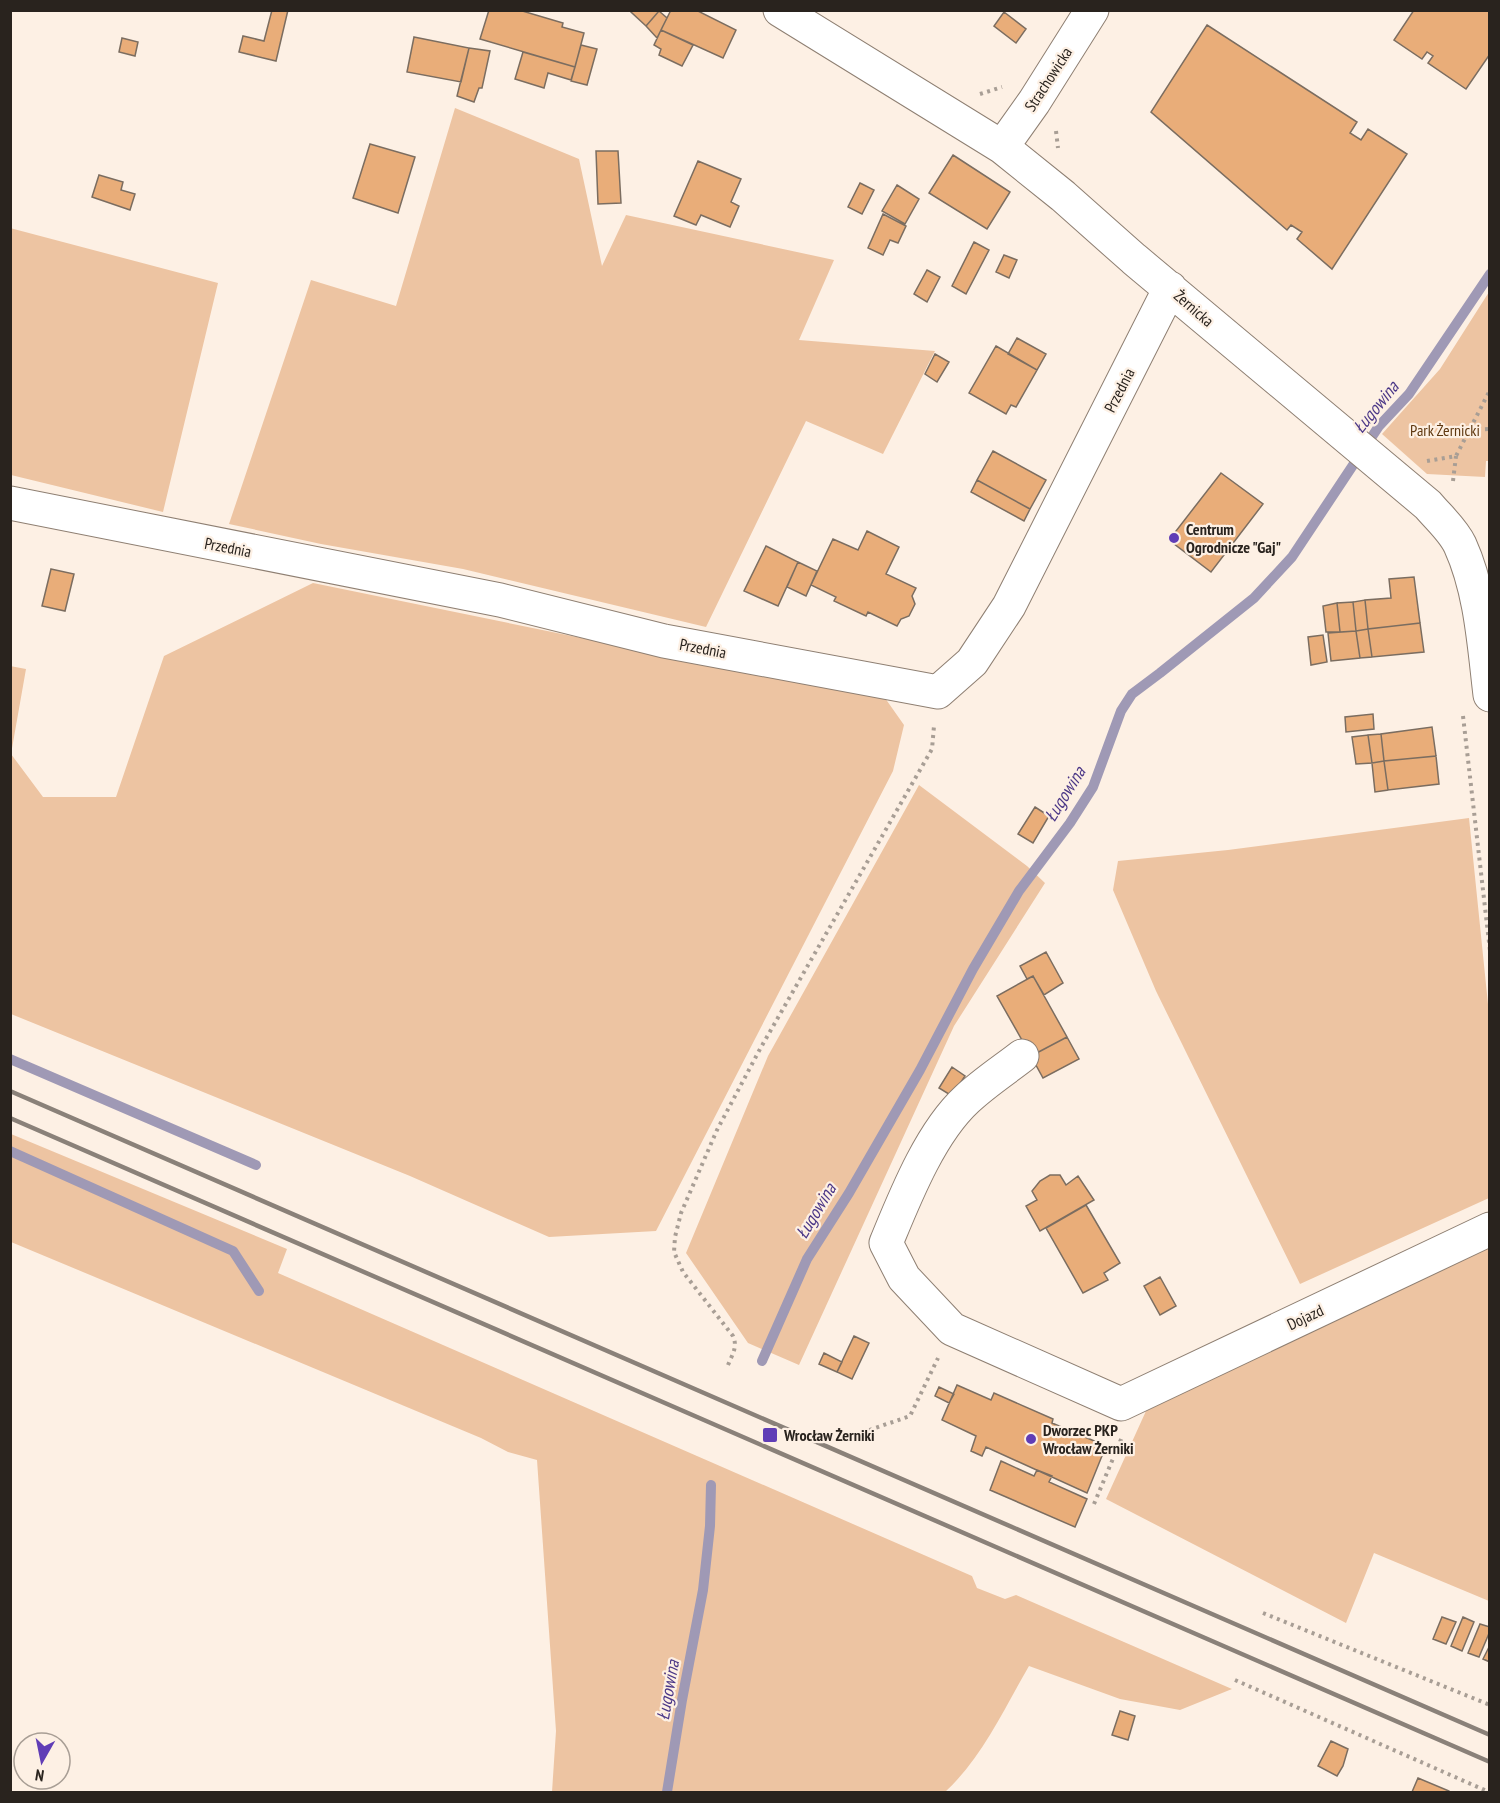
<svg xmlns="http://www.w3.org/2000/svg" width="1500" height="1803" viewBox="0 0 1500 1803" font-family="'PT Sans Narrow',sans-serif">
  <rect width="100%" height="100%" fill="#fdf0e4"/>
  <path fill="#edc4a2" d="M 455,108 L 579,159 L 602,266 L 626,215 L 834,260 L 799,340 L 935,351 L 883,454 L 806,421 L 706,627 L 463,569 L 321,544 L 229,524 L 311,280 L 396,306 Z
    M 10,228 L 218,283 L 163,512 L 11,475 Z
    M 1489,292 L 1490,461 L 1486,461 L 1485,477 L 1427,474 L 1382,434 L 1440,369 Z
    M 313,583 L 704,663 L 885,698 L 904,725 L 893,771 L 656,1231 L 549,1237 L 410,1176 L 11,1014 L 10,666 L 26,669 L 11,754 L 43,797 L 116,797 L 164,656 Z
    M 919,785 L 1027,866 L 1045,883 L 954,1026 L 799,1365 L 748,1343 L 686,1253 L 768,1056 Z
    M 1469,818 L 1489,1014 L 1489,1198 L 1300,1284 L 1156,991 L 1113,890 L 1118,861 L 1228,850 Z
    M 11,1134 L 287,1249 L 278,1273 L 972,1576 L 977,1588 L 1005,1599 L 1016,1595 L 1232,1689 L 1180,1710 L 1120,1699 L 1029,1666 C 1004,1709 982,1758 945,1792 L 552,1792 L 556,1731 L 537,1460 L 508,1452 L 481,1438 L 11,1242 Z
    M 1489,1244 L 1489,1601 L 1374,1553 L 1346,1623 L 1106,1499 L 1146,1411 Z"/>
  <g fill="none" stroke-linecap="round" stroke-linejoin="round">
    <path stroke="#9f99b5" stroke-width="10" d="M 10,1059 L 256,1165
      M 10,1151 L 233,1251 L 259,1291
      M 762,1361 L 807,1259 L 849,1193 L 920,1070 L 973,969 L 1019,891 L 1070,823 L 1093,787 L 1121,711 L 1132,694 L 1160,673 L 1254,598 L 1292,557 L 1379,426 L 1409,394 L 1490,274
      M 667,1792 L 682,1700 L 703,1590 L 710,1526 L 711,1485"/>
  </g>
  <path fill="#e9ad79" stroke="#7b6d60" stroke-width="1.5" d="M 272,10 L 288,10 L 276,61 L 239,52 L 243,36 L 264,41 Z
    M 489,10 L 519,10 L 563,23 L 562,27 L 584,33 L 575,67 L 480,39 Z
    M 632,10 L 659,10 L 659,11 L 646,26 L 631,12 Z
    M 671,10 L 696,10 L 736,30 L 723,58 L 661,30 Z
    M 1414,10 L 1490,10 L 1490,54 L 1466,89 L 1428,63 L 1433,56 L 1427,52 L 1422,59 L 1394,40 Z
    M 659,11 L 667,18 L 657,38 L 646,26 Z
    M 1004,12 L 1026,29 L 1016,43 L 994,26 Z
    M 1207,25 L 1357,122 L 1350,133 L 1361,140 L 1368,129 L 1407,154 L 1332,269 L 1297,239 L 1302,232 L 1291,225 L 1287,230 L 1151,112 Z
    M 661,30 L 693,45 L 682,66 L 659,55 L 661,49 L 654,45 Z
    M 414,37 L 469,48 L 461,82 L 407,72 Z
    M 122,38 L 138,42 L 135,56 L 119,52 Z
    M 581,45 L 597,49 L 587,85 L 571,81 Z
    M 469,48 L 490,51 L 482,88 L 479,88 L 474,102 L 457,96 Z
    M 523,52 L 575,67 L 571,80 L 548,73 L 544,88 L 515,79 Z
    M 370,144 L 415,157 L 398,213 L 353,198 Z
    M 596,151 L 618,151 L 621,203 L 598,204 Z
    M 953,155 L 1010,192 L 987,229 L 929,193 Z
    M 698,161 L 741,179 L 731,202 L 739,206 L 730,227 L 701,215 L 696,225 L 674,216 Z
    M 99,175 L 123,182 L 121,190 L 135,194 L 130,210 L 92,197 Z
    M 860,183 L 874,190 L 862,214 L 848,207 Z
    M 897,185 L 919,199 L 905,224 L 882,211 Z
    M 883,214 L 906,226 L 898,243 L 890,240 L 883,255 L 868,248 Z
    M 974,242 L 989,250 L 966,294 L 952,286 Z
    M 1004,255 L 1017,260 L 1009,278 L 996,272 Z
    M 927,270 L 940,277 L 927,302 L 914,294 Z
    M 1017,338 L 1046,354 L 1037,370 L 1008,354 Z
    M 996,346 L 1037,370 L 1016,407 L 1011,405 L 1006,414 L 969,393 Z
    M 935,354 L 949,362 L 937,382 L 925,374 Z
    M 993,451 L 1046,480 L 1030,509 L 977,480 Z
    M 1221,473 L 1263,504 L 1211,572 L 1169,540 Z
    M 977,480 L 1030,509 L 1024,521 L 971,492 Z
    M 867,531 L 899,547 L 886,574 L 916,588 L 912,596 L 915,604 L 909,616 L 901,619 L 897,626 L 868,612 L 866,616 L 834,601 L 836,597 L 811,585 L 833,539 L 858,550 Z
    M 766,546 L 798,562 L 778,606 L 744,591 Z
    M 798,562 L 817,571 L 806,596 L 787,587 Z
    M 51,569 L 74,574 L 65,611 L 42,606 Z
    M 1414,577 L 1420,623 L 1368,629 L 1365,600 L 1391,598 L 1389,579 Z
    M 1365,600 L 1368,629 L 1356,631 L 1353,602 Z
    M 1353,602 L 1356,631 L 1340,632 L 1337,603 Z
    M 1337,603 L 1340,632 L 1326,632 L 1323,606 Z
    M 1420,623 L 1424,652 L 1372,657 L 1368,629 Z
    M 1368,629 L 1372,657 L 1360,658 L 1356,631 Z
    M 1356,631 L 1360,658 L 1331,661 L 1328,633 Z
    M 1323,635 L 1327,662 L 1311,665 L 1308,637 Z
    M 1373,714 L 1374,729 L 1346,732 L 1345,717 Z
    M 1432,727 L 1436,756 L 1384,761 L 1381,734 Z
    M 1381,734 L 1384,761 L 1372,763 L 1368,735 Z
    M 1368,735 L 1372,763 L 1356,764 L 1352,737 Z
    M 1436,756 L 1439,784 L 1388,790 L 1384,761 Z
    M 1384,761 L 1388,790 L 1375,792 L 1372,763 Z
    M 1035,807 L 1049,816 L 1033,843 L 1018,834 Z
    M 1046,952 L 1063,983 L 1044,995 L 1033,976 L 1027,979 L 1020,966 Z
    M 1033,976 L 1067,1037 L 1031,1056 L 997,996 Z
    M 1067,1037 L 1079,1059 L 1043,1078 L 1031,1056 Z
    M 952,1067 L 965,1076 L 952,1096 L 939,1088 Z
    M 1050,1175 L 1060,1175 L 1066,1185 L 1078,1176 L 1094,1200 L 1040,1231 L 1026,1206 L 1037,1200 L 1032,1191 L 1040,1181 Z
    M 1086,1205 L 1120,1263 L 1104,1273 L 1108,1280 L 1083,1293 L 1046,1228 Z
    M 1160,1277 L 1176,1306 L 1160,1315 L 1144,1286 Z
    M 854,1336 L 869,1343 L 852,1379 L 837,1372 Z
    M 824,1353 L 842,1362 L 837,1372 L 819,1364 Z
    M 957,1385 L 991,1400 L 994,1393 L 1053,1419 L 1052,1423 L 1106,1446 L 1087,1493 L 986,1447 L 982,1456 L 971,1451 L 976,1436 L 942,1420 Z
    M 939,1387 L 954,1394 L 949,1403 L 935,1396 Z
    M 1001,1461 L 1034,1476 L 1037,1470 L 1052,1476 L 1049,1482 L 1087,1499 L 1075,1527 L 990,1490 Z
    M 1442,1617 L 1456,1622 L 1446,1644 L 1433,1639 Z
    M 1463,1617 L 1474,1622 L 1462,1651 L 1451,1646 Z
    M 1480,1624 L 1490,1627 L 1490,1631 L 1479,1657 L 1468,1653 Z
    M 1490,1645 L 1490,1662 L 1483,1659 Z
    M 1120,1711 L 1135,1716 L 1128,1740 L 1112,1735 Z
    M 1331,1741 L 1348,1749 L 1343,1766 L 1337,1776 L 1318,1766 Z
    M 1418,1778 L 1449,1791 L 1449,1792 L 1412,1792 Z"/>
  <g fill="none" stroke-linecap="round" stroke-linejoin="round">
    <defs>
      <path id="minor" d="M 780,10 L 1002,147 L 1063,196 L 1134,259 L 1428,505 C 1438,517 1453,530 1460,545 C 1481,591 1484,645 1490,695
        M 1002,147 L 1034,102 L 1092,10
        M 10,503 L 500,600 L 664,641 L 938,692 L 972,662 L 1009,606 L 1170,288
        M 1022,1056 C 1004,1070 984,1083 967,1099 C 930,1133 905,1197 886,1243 L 904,1278 L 952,1329 L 1121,1404 L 1490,1229"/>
    </defs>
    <use href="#minor" stroke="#8e7f72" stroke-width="35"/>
    <path stroke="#a89e95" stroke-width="4" stroke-dasharray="3 4.5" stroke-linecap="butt" d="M 980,94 L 1002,87
      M 1056,131 L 1058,148
      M 1470,430 L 1490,429
      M 1427,461 L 1456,456 L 1490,390
      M 1453,481 L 1456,456
      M 1463,716 L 1490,951
      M 728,1365 C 732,1355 738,1347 733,1336 L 683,1272 L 674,1252 L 675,1237 L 681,1213 L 717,1130 L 760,1049 L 932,749 L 934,726
      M 855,1435 L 910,1416 L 938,1358
      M 1094,1504 L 1122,1437
      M 1263,1613 L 1490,1705
      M 1235,1680 L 1489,1792"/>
    <use href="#minor" stroke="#fff" stroke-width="33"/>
    <path stroke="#8a8179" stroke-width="4.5" d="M 10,1091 L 1490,1735
      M 10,1118 L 1490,1762"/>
  </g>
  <g fill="#603db6" stroke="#fdf0e4" stroke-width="2">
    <circle cx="1174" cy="538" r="6"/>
    <rect x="762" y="1427" width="16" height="16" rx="3"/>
    <circle cx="1031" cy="1439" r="6"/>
  </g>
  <g text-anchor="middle" stroke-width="4.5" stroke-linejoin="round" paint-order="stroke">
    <g font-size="16" fill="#29231e" stroke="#fdf0e4">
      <text transform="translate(1048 79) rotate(-57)" y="6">Strachowicka</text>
      <text transform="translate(1194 308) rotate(41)" y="6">Żernicka</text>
      <text transform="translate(1119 390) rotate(-63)" y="6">Przednia</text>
      <text transform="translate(228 547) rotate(11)" y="6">Przednia</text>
      <text transform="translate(703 648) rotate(11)" y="6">Przednia</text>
      <text transform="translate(1305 1317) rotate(-25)" y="6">Dojazd</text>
    </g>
    <g font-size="16" fill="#5f3810" stroke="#fdf0e4">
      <text x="1445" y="436">Park Żernicki</text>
    </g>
    <g font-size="16" font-weight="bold" fill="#29231e" stroke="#fdf0e4" text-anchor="start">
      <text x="1186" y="535">Centrum<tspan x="1186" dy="18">Ogrodnicze "Gaj"</tspan></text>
      <text x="1043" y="1436">Dworzec PKP<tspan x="1043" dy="18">Wrocław Żerniki</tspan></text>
      <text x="784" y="1441">Wrocław Żerniki</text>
    </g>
    <g font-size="18" font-style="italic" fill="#4b3787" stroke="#fdf0e4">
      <text transform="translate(1376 407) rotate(-51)" y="6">Ługowina</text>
      <text transform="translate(1065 794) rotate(-58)" y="6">Ługowina</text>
      <text transform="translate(816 1211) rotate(-59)" y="6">Ługowina</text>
      <text transform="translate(668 1690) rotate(-80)" y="6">Ługowina</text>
    </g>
  </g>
  <rect width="1500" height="1803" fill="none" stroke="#29231e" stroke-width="24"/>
  <g transform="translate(42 1761) rotate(189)"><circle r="28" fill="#fdf0e4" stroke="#a89e95" stroke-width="1.5"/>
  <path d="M0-4.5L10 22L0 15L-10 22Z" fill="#603db6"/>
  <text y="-9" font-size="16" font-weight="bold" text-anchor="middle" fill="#29231e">N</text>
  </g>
</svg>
